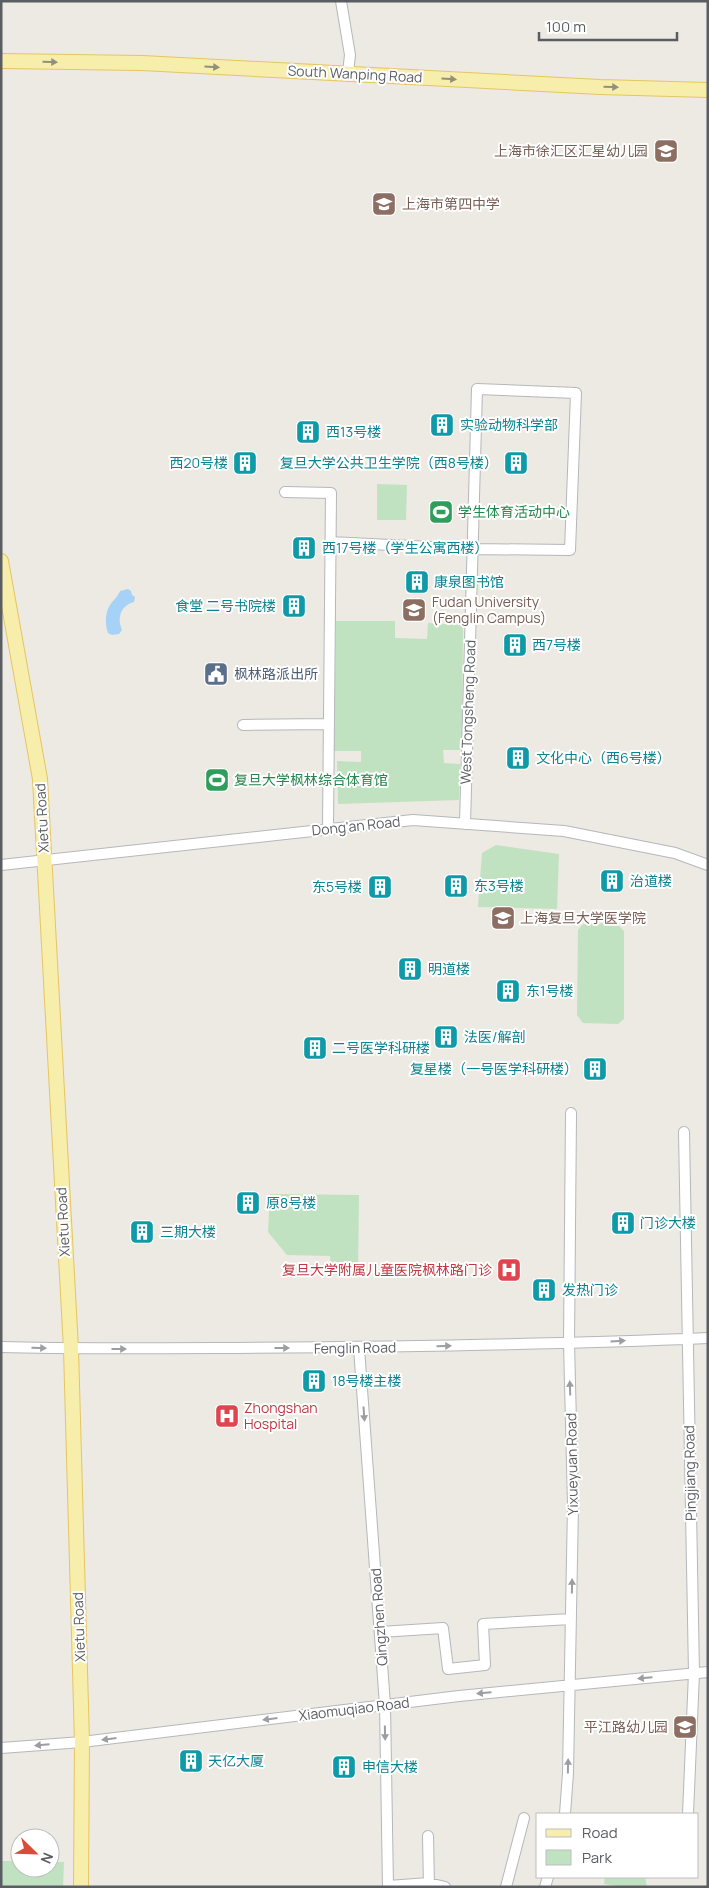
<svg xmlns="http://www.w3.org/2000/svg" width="709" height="1888" viewBox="0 0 709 1888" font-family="Manrope,'Noto Sans SC',sans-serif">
  <rect width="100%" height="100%" fill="#eceae2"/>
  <path fill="#c0e2c1" d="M 377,484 L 407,485 L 406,520 L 377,520 Z
    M 336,621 L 395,621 L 395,638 L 427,639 L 428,623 L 463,625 L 462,750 L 443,750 L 444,763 L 460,764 L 459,800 L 338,804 L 337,761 L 361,762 L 361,751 L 334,751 Z
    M 496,845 L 559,854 L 557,909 L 478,907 L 482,853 Z
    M 616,923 L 624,931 L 624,1019 L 618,1024 L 583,1023 L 577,1015 L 578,930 L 583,924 Z
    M 270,1194 L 359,1195 L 358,1277 L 338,1276 L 331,1269 L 330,1256 L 287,1255 L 268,1232 Z
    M 1,1861 L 20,1861 L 20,1868 L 50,1868 L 50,1862 L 64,1862 L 63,1887 L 1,1887 Z
    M 605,1877 L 645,1877 L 647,1887 L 624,1887 L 604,1884 Z"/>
  <path fill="#a7d2f8" d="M 128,589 L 131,591 L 132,595 L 135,597 L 134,602 C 120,606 117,618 122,630 L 119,634 L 112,635 L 108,633 C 105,625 105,612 110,605 C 114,599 117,598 120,591 Z"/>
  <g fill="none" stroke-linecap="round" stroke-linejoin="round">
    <defs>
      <path id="minor" d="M 341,1 L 350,55 L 348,73
        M 285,492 L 331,493 L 328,829
        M 330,542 L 473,549 L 570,550 L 576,393 L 477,389 L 465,824
        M 243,725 L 328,724
        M 1,865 L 413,820 L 564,831 L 675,853 L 708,865
        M 684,1132 L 694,1673 L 688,1814
        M 1,1347 C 73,1349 145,1348 217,1348 C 380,1347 544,1345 708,1338
        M 359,1348 L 385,1705 L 388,1887
        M 380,1632 L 443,1628 L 448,1669 L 485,1665 L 483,1624 L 571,1619
        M 1,1748 L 82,1742 L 459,1696 L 708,1672
        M 565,1814 L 568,1773 L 573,1505 L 569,1343 L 571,1113
        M 428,1836 L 429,1887
        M 388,1886 L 429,1883 L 445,1887
        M 506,1887 L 524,1818
        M 545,1887 L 548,1877"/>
      <path id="major" d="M 1,61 L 142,63 L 600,87 L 708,90
        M 1,561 L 40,779 L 71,1349 L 82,1742 L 81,1887"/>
    </defs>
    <use href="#minor" stroke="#b5b7bc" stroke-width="12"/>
    <use href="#major" stroke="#e5c562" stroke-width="16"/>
    <use href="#minor" stroke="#fff" stroke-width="10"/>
    <use href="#major" stroke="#f8eeab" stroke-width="14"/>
  </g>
  <defs><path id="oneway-solid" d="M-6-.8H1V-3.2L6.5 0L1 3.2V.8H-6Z" transform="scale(1.25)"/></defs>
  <g fill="#91907c">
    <use href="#oneway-solid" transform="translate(50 62) rotate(1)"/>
    <use href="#oneway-solid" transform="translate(212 67) rotate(3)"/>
    <use href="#oneway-solid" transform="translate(449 79) rotate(4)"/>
    <use href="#oneway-solid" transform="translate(611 87) rotate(1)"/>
  </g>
  <g fill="#9c9ea1">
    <use href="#oneway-solid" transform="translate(618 1341) rotate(-3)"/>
    <use href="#oneway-solid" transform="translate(444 1346) rotate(-1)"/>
    <use href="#oneway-solid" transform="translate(39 1348) rotate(2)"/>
    <use href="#oneway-solid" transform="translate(282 1348)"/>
    <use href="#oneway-solid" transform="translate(119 1349)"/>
    <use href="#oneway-solid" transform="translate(570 1388) rotate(-92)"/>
    <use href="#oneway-solid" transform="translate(364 1414) rotate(86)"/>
    <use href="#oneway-solid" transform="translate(572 1586) rotate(-89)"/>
    <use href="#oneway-solid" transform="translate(645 1678) rotate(175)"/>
    <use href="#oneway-solid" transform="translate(484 1693) rotate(175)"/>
    <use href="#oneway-solid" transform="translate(270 1719) rotate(173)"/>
    <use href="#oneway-solid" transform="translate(385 1733) rotate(89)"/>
    <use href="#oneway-solid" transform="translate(109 1739) rotate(173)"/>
    <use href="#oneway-solid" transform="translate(42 1745) rotate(175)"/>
    <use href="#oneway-solid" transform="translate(568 1766) rotate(-89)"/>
  </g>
  <defs>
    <symbol id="school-square" viewBox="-11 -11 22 22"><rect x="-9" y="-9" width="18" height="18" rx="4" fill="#8d6e63" stroke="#fff"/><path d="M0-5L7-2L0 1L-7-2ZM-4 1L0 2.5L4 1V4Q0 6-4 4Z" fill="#fff"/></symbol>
    <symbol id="building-square" viewBox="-11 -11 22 22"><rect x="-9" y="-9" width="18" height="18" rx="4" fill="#0f9aa8" stroke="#fff"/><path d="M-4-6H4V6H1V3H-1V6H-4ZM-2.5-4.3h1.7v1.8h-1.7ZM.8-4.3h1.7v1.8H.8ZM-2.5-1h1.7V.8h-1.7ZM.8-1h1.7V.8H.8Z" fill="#fff"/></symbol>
    <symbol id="stadium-square" viewBox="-11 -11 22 22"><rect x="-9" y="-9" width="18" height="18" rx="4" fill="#2e9e5b" stroke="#fff"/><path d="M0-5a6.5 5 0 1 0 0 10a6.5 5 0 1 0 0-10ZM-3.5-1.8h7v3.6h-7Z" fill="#fff"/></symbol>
    <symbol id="university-square" viewBox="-11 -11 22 22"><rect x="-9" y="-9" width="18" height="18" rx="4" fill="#8d6e63" stroke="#fff"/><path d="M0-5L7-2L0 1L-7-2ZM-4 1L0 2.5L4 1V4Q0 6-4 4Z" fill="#fff"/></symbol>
    <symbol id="civic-square" viewBox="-11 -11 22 22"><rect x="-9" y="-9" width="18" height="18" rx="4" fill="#5c6f8a" stroke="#fff"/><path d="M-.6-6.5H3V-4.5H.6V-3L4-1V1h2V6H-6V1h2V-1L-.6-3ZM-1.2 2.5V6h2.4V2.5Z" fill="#fff"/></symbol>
    <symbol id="hospital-square" viewBox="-11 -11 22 22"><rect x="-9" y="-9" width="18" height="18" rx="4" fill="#e0444e" stroke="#fff"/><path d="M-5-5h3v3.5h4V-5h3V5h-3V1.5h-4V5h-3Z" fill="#fff"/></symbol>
  </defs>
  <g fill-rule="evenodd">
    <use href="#school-square" x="652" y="137" width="28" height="28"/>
    <use href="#school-square" x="370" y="190" width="28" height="28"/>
    <use href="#building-square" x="428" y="411" width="28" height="28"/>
    <use href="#building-square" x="294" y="418" width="28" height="28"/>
    <use href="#building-square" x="231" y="449" width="28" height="28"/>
    <use href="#building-square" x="502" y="449" width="28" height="28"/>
    <use href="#stadium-square" x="427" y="498" width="28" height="28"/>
    <use href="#building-square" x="290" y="534" width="28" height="28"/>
    <use href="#building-square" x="403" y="568" width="28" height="28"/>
    <use href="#building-square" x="280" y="592" width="28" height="28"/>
    <use href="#university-square" x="400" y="596" width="28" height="28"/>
    <use href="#building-square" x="501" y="631" width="28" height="28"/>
    <use href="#civic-square" x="202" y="660" width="28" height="28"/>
    <use href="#building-square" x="504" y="744" width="28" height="28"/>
    <use href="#stadium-square" x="203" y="766" width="28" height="28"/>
    <use href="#building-square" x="598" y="867" width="28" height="28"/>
    <use href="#building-square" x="442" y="872" width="28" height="28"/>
    <use href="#building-square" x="366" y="873" width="28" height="28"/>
    <use href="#school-square" x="489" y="904" width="28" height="28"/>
    <use href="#building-square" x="396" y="955" width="28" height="28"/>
    <use href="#building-square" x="494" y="977" width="28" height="28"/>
    <use href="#building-square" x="432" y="1023" width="28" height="28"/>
    <use href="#building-square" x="301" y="1034" width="28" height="28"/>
    <use href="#building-square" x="581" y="1055" width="28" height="28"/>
    <use href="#building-square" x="234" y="1189" width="28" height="28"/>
    <use href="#building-square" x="609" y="1209" width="28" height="28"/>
    <use href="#building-square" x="128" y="1218" width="28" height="28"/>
    <use href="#hospital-square" x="495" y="1256" width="28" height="28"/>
    <use href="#building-square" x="530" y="1276" width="28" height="28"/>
    <use href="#building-square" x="300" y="1367" width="28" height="28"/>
    <use href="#hospital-square" x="213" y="1402" width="28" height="28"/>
    <use href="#school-square" x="671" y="1713" width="28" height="28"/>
    <use href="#building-square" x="177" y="1747" width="28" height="28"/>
    <use href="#building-square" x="330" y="1753" width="28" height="28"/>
  </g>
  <g text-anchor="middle" stroke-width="4" stroke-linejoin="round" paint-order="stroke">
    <g font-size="14" fill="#5a5d62" stroke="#fff">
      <text transform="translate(355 74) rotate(3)" y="5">South Wanping Road</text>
      <text transform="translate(468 712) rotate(-88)" y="5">West Tongsheng Road</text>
      <text transform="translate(42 818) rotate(-93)" y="5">Xietu Road</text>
      <text transform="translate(356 826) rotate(-6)" y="5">Dong'an Road</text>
      <text transform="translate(63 1222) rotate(-93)" y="5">Xietu Road</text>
      <text transform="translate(355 1348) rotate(-1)" y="5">Fenglin Road</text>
      <text transform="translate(572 1464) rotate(-91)" y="5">Yixueyuan Road</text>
      <text transform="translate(690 1473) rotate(-91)" y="5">Pingjiang Road</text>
      <text transform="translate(379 1617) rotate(-94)" y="5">Qingzhen Road</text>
      <text transform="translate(79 1627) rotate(-92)" y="5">Xietu Road</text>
      <text transform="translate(354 1709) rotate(-7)" y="5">Xiaomuqiao Road</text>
    </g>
    <g font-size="14" fill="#785e54" stroke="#fff" text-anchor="start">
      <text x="648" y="156" text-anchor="end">上海市徐汇区汇星幼儿园</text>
      <text x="402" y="209">上海市第四中学</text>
      <text x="432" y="607">Fudan University<tspan x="432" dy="16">(Fenglin Campus)</tspan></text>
      <text x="520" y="923">上海复旦大学医学院</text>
      <text x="668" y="1732" text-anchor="end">平江路幼儿园</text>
    </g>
    <g font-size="14" fill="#0d838f" stroke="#fff" text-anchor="start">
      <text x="460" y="430">实验动物科学部</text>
      <text x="326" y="437">西13号楼</text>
      <text x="228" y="468" text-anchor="end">西20号楼</text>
      <text x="498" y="468" text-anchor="end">复旦大学公共卫生学院（西8号楼）</text>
      <text x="322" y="553">西17号楼（学生公寓西楼）</text>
      <text x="434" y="587">康泉图书馆</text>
      <text x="276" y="611" text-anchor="end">食堂 二号书院楼</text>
      <text x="532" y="650">西7号楼</text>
      <text x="536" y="763">文化中心（西6号楼）</text>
      <text x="630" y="886">治道楼</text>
      <text x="474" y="891">东3号楼</text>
      <text x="362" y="892" text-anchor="end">东5号楼</text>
      <text x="428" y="974">明道楼</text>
      <text x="526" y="996">东1号楼</text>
      <text x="464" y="1042">法医/解剖</text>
      <text x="332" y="1053">二号医学科研楼</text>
      <text x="578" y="1074" text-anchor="end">复星楼（一号医学科研楼）</text>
      <text x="266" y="1208">原8号楼</text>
      <text x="640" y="1228">门诊大楼</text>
      <text x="160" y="1237">三期大楼</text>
      <text x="562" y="1295">发热门诊</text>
      <text x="332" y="1386">18号楼主楼</text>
      <text x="208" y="1766">天亿大厦</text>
      <text x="362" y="1772">申信大楼</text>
    </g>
    <g font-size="14" fill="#27864d" stroke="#fff" text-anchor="start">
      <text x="458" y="517">学生体育活动中心</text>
      <text x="234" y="785">复旦大学枫林综合体育馆</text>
    </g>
    <g font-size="14" fill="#4e5e75" stroke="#fff" text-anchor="start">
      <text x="234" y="679">枫林路派出所</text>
    </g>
    <g font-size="14" fill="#be3a42" stroke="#fff" text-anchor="end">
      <text x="492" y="1275">复旦大学附属儿童医院枫林路门诊</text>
      <text x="244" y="1413" text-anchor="start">Zhongshan<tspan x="244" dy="16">Hospital</tspan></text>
    </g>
  </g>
  <rect width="709" height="1888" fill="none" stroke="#5a5d62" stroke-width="5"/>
  <rect x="536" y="1813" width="162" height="65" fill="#ffffff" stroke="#bdbec0"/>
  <rect x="546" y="1829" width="25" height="8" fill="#f8eeab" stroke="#bdbec0"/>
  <text x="582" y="1838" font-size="15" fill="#5a5d62">Road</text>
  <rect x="546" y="1850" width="25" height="15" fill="#c0e2c1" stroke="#bdbec0"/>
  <text x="582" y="1863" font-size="15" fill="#5a5d62">Park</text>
  <g transform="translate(35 1853) rotate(113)"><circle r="24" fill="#ffffff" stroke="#bdbec0"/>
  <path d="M0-4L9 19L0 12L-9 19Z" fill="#da4c3a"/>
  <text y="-8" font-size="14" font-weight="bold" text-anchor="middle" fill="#5a5d62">N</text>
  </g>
  <path d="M539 32v8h138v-8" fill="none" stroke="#5a5d62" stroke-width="2.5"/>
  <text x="546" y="32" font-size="15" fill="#5a5d62" stroke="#ffffff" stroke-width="4" paint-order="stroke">100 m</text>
</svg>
